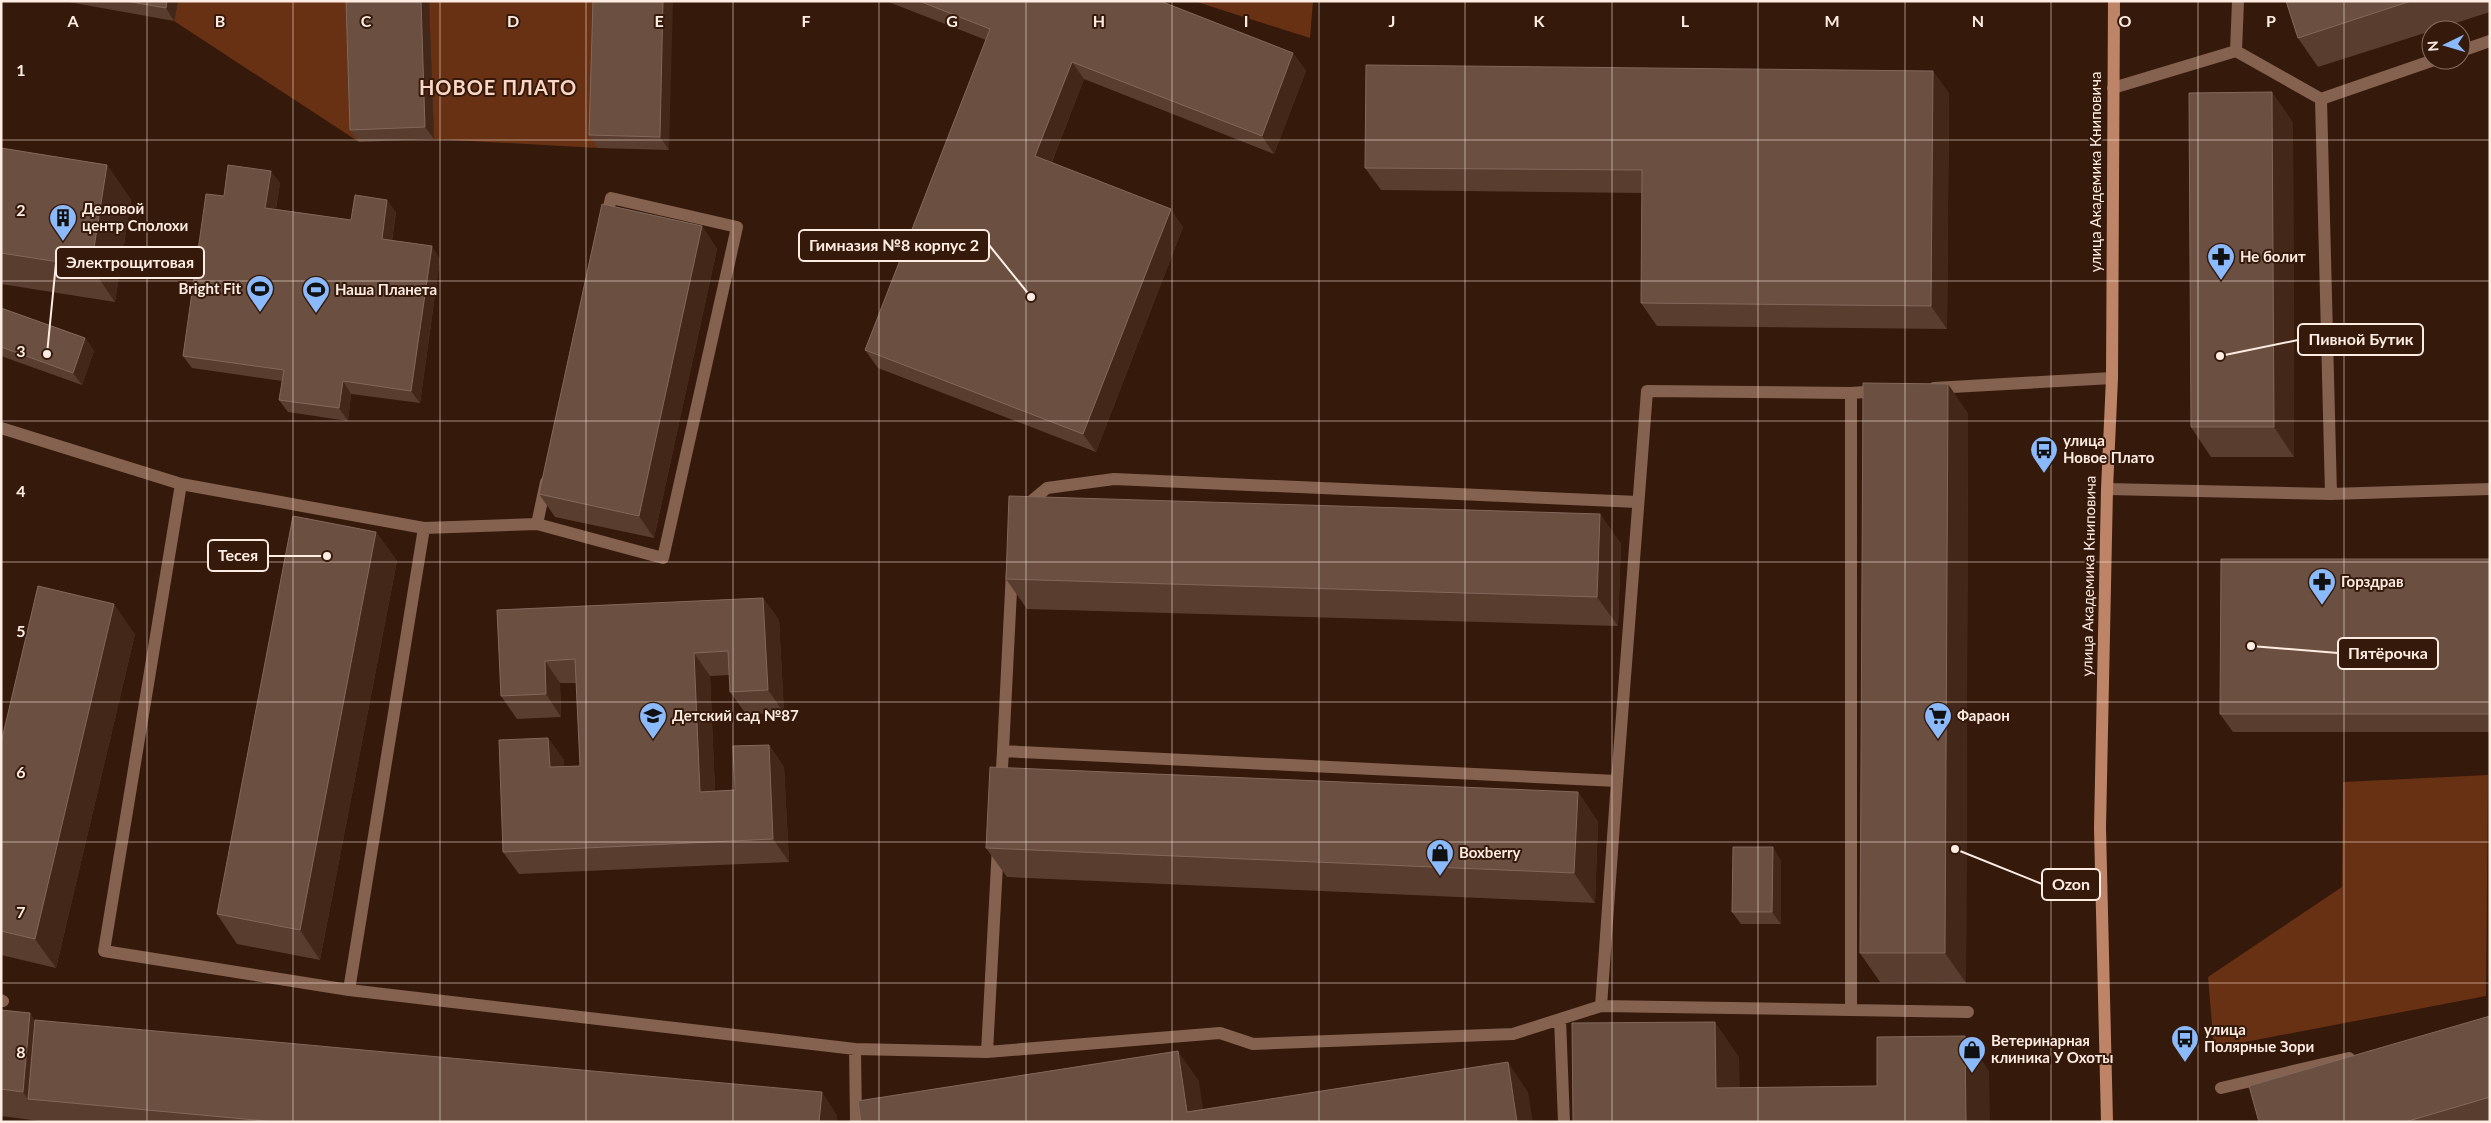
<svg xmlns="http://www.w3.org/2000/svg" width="2491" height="1123" viewBox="0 0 2491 1123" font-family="Lato,sans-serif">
  <rect width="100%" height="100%" fill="#35190b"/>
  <path fill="#683113" d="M 178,1 L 354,1 L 359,142 L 174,21 Z
    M 429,1 L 602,1 L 598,148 L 434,139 Z
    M 1194,1 L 1313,1 L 1310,38 Z
    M 2488,775 L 2486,996 L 2214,1048 L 2208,977 L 2342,887 L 2343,782 Z"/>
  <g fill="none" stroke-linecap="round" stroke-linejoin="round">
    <path stroke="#85614f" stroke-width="12" d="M 2236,51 L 2238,1
      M 2461,51 L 2490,41
      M 2113,88 L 2236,51 L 2321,99 L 2434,60
      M 2321,99 L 2331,494
      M 1934,388 L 2112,378
      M 1,428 L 181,484 L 104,951 L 349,990 L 855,1049 L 987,1052 L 998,846
      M 181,484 L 424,528 L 349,990
      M 2107,489 L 2331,494 L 2490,489
      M 1023,508 L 1047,488 L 1114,479 L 1638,502
      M 537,524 L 546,482
      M 424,528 L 537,524 L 663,558 L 737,227 L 611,198 L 606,221
      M 1003,751 L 1012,570
      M 1617,781 L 1647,391 L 1851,393
      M 1001,784 L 1003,751 L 1617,781 L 1601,1006
      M 1,1000 L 3,1001
      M 1851,1010 L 1968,1012
      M 1560,1019 L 1564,1122
      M 855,1049 L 856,1122
      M 987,1052 L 1220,1033 L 1253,1044 L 1513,1034 L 1601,1006 L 1851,1010 L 1851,393 L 1879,391
      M 2221,1088 L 2349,1058"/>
    <path stroke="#be8467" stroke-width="12" d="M 2107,1122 L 2100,828 L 2107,489 L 2112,378 L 2114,1"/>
  </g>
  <path fill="#593d2f" d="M 63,1 L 178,1 L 174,21 Z
    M 346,1 L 429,1 L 434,139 L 359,142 L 350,130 Z
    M 593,1 L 669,150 L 598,148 L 589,135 Z
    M 886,1 L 1160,1 L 1293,53 L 1306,71 L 1274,154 L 1084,79 L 1052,162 L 1183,227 L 1096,452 L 878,368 L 865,350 L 986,40 Z
    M 2286,1 L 2490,1 L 2490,12 L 2434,30 L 2431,30 L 2431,31 L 2318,67 L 2298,38 Z
    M 1949,93 L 1947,329 L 1657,326 L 1641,303 L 1642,193 L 1381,190 L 1365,168 Z
    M 2293,122 L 2294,457 L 2211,457 L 2191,427 Z
    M 1,148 L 107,165 L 131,200 L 115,302 L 1,284 Z
    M 280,183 L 276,209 L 351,220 L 396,212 L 392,241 L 440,259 L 420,403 L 351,394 L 348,421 L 288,412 L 279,400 L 282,381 L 192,368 L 183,356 Z
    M 702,226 L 717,249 L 654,538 L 555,517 L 539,494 Z
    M 1,308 L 85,338 L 94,351 L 82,385 L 1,356 Z
    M 1968,413 L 1966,983 L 1880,982 L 1860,953 Z
    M 1600,514 L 1621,544 L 1618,626 L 1027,609 L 1006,579 Z
    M 376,532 L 397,561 L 320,960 L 237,944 L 217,914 Z
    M 2490,559 L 2490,732 L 2233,732 L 2220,714 Z
    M 763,598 L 779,620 L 784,713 L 746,714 L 730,692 L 730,675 L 710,676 L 715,791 L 735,790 L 769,745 L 784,767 L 789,862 L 519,874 L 503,852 L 548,738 L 564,760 L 564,766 L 580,766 L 576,683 L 560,683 L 561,717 L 517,719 L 501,696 L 497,610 Z
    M 135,634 L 56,968 L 1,955 L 1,743 Z
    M 1578,792 L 1598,822 L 1595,903 L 1007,877 L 986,848 Z
    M 1781,860 L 1781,924 L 1741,924 L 1732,912 Z
    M 1,1010 L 35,1021 L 837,1115 L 837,1122 L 47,1122 L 1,1116 Z
    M 2490,1016 L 2490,1122 L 2259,1122 Z"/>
  <path fill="#432718" d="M 167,1 L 178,1 L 174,21 L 166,8 Z
    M 421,1 L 429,1 L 434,139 L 425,127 Z
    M 663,1 L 673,1 L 669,150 L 660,137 Z
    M 1293,53 L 1306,71 L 1274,154 L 1262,136 Z
    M 1072,62 L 1084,79 L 1047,174 L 1035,156 Z
    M 1933,71 L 1949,93 L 1947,329 L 1931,306 Z
    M 2272,92 L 2293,122 L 2294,457 L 2274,427 Z
    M 107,165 L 131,200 L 115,302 L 91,267 Z
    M 271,171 L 280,183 L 274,220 L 265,208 Z
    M 387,200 L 396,212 L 390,252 L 382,239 Z
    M 1171,209 L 1183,227 L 1096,452 L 1083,434 Z
    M 702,226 L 717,249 L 654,538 L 639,516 Z
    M 432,246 L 440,259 L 420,403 L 411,391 Z
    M 85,338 L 94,351 L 82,385 L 73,373 Z
    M 343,381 L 351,394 L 348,421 L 339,408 Z
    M 1948,384 L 1968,413 L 1966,983 L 1945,953 Z
    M 1600,514 L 1621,544 L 1618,626 L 1597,597 Z
    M 376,532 L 397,561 L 320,960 L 300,930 Z
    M 763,598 L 779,620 L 784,713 L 768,690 Z
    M 114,604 L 135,634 L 56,968 L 35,939 Z
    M 694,653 L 710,676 L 716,814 L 700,792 Z
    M 545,661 L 560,683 L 561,717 L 546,694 Z
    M 548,738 L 564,760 L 566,790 L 550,767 Z
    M 769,745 L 784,767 L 789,862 L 773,839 Z
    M 1578,792 L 1598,822 L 1595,903 L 1574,873 Z
    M 1773,847 L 1781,860 L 1781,924 L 1772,912 Z
    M 30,1013 L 50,1043 L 28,1099 L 23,1092 Z
    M 1715,1022 L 1739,1057 L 1741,1122 L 1716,1088 Z
    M 1965,1036 L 1989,1071 L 1990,1122 L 1966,1122 Z
    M 1178,1051 L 1199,1081 L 1205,1122 L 1187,1112 Z
    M 1508,1062 L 1528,1092 L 1533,1122 L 1517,1122 Z
    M 822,1092 L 837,1115 L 837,1122 L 819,1122 Z"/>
  <path fill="#6b5042" stroke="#82685b" d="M 125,1 L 167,1 L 166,8 Z
    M 346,1 L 421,1 L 425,127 L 350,130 Z
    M 593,1 L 663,1 L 660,137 L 589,135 Z
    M 919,1 L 1160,1 L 1293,53 L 1262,136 L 1072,62 L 1035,156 L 1171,209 L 1083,434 L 865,350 L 990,29 Z
    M 2286,1 L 2411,1 L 2298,38 Z
    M 1366,65 L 1933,71 L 1931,306 L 1641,303 L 1642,170 L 1365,168 Z
    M 2272,92 L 2274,427 L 2191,427 L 2189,93 Z
    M 1,148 L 107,165 L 91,267 L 1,253 Z
    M 228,165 L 271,171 L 265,208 L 351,220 L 355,195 L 387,200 L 382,239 L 432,246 L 411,391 L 343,381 L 339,408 L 279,400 L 284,370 L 183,356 L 206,194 L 224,196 Z
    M 602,204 L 702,226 L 639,516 L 539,494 Z
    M 1,308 L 85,338 L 73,373 L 1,347 Z
    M 1863,383 L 1948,384 L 1945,953 L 1860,953 Z
    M 1009,496 L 1600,514 L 1597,597 L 1006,579 Z
    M 293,516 L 376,532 L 300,930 L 217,914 Z
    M 2221,559 L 2490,559 L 2490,714 L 2220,714 Z
    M 38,586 L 114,604 L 35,939 L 1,931 L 1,743 Z
    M 763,598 L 768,690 L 730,692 L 728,651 L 694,653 L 700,792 L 735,790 L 733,746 L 769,745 L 773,839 L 503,852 L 499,740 L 548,738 L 550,767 L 580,766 L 575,659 L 545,661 L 546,694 L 501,696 L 497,610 Z
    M 990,767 L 1578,792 L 1574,873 L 986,848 Z
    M 1733,847 L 1773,847 L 1772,912 L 1732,912 Z
    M 1,1010 L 30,1013 L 23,1092 L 1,1089 Z
    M 2490,1016 L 2490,1097 L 2405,1122 L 2259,1122 L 2249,1086 Z
    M 35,1020 L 822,1092 L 819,1122 L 277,1122 L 28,1099 Z
    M 1715,1022 L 1716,1088 L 1877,1086 L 1877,1037 L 1965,1036 L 1966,1122 L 1573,1122 L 1572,1023 Z
    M 1178,1051 L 1187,1112 L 1508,1062 L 1517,1122 L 861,1122 L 858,1101 Z"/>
  <path fill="none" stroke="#ffece2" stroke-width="1" stroke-opacity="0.55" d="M 147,1 L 147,1122M 293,1 L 293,1122M 440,1 L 440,1122M 586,1 L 586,1122M 733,1 L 733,1122M 879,1 L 879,1122M 1026,1 L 1026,1122M 1172,1 L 1172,1122M 1319,1 L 1319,1122M 1465,1 L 1465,1122M 1612,1 L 1612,1122M 1758,1 L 1758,1122M 1905,1 L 1905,1122M 2051,1 L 2051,1122M 2198,1 L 2198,1122M 2344,1 L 2344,1122M 1,140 L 2490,140M 1,281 L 2490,281M 1,421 L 2490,421M 1,562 L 2490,562M 1,702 L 2490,702M 1,842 L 2490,842M 1,983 L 2490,983"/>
  <defs>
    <symbol id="building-pin" viewBox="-11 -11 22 30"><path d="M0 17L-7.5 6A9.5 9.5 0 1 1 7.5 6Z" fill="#8bbafc" stroke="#35190b"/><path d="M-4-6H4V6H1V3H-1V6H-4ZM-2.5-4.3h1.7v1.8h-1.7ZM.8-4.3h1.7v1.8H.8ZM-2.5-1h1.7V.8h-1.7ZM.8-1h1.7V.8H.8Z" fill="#111"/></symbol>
    <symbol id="pharmacy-pin" viewBox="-11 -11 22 30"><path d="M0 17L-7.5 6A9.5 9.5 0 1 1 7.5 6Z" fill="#8bbafc" stroke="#35190b"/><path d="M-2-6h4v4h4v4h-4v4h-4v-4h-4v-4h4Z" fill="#111"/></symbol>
    <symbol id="stadium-pin" viewBox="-11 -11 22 30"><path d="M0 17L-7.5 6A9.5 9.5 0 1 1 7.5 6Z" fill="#8bbafc" stroke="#35190b"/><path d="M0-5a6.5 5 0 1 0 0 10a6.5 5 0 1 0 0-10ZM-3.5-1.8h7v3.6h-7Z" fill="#111"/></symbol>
    <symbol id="bus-pin" viewBox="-11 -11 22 30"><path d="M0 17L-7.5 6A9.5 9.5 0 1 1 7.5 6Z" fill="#8bbafc" stroke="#35190b"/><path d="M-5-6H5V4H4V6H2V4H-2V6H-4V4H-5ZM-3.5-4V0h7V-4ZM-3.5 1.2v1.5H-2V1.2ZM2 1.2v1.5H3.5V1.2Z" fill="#111"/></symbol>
    <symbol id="school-pin" viewBox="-11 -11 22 30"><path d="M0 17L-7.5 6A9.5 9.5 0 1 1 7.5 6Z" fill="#8bbafc" stroke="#35190b"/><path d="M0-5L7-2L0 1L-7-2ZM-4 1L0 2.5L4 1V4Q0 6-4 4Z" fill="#111"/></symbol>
    <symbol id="supermarket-pin" viewBox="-11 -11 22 30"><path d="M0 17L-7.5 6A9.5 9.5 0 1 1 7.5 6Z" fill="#8bbafc" stroke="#35190b"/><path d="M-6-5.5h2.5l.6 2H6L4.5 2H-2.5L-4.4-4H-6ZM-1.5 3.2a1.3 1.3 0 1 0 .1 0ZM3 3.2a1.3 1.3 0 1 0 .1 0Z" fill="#111"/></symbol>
    <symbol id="shop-pin" viewBox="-11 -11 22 30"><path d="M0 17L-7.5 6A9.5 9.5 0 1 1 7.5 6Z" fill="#8bbafc" stroke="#35190b"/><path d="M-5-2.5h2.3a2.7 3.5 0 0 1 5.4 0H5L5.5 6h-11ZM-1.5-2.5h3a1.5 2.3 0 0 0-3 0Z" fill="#111"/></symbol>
  </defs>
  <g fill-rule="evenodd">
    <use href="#building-pin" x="47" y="202" width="32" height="43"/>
    <use href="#pharmacy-pin" x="2205" y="241" width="32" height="43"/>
    <use href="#stadium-pin" x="244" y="273" width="32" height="43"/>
    <use href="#stadium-pin" x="300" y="274" width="32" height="43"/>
    <use href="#bus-pin" x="2028" y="434" width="32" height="43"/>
    <use href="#pharmacy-pin" x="2306" y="566" width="32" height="43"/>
    <use href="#school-pin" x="637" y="700" width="32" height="43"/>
    <use href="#supermarket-pin" x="1922" y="700" width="32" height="43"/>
    <use href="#shop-pin" x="1424" y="837" width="32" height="43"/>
    <use href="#bus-pin" x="2169" y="1023" width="32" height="43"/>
    <use href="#shop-pin" x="1956" y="1034" width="32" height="43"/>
  </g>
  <g text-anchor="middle" stroke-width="4" stroke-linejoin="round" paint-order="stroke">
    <g font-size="15" fill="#ffece2" stroke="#35190b">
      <text transform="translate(2096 172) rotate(-90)" y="5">улица Академика Книповича</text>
      <text transform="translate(2089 576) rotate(-89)" y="5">улица Академика Книповича</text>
    </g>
    <g font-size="15" font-weight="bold" fill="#ffece2" stroke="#35190b" text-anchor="start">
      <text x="82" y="214">Деловой<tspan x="82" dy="17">центр Сполохи</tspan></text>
      <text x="2240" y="262">Не болит</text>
      <text x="241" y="294" text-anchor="end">Bright Fit</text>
      <text x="335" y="295">Наша Планета</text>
      <text x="2063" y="446">улица<tspan x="2063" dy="17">Новое Плато</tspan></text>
      <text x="2341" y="587">Горздрав</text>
      <text x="672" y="721">Детский сад №87</text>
      <text x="1957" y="721">Фараон</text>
      <text x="1459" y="858">Boxberry</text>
      <text x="2204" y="1035">улица<tspan x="2204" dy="17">Полярные Зори</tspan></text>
      <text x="1991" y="1046">Ветеринарная<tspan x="1991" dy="17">клиника У Охоты</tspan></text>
    </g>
    <g font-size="20" font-weight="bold" letter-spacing="1" fill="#fcd6c4" stroke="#35190b">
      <text x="498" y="95">НОВОЕ ПЛАТО</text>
    </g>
  </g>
  <g font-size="16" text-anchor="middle" font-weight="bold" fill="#ffece2" stroke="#35190b" stroke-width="4" stroke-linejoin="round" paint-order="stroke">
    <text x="73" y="27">A</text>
    <text x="220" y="27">B</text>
    <text x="366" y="27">C</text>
    <text x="513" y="27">D</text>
    <text x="659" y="27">E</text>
    <text x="806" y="27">F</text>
    <text x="952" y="27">G</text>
    <text x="1099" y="27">H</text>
    <text x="1246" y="27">I</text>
    <text x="1392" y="27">J</text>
    <text x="1539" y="27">K</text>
    <text x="1685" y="27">L</text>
    <text x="1832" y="27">M</text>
    <text x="1978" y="27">N</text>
    <text x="2125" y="27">O</text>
    <text x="2271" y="27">P</text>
    <text x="21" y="76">1</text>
    <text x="21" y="216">2</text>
    <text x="21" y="357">3</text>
    <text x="21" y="497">4</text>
    <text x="21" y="637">5</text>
    <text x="21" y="778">6</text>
    <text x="21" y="918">7</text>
    <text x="21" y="1058">8</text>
  </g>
  <path fill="none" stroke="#ffece2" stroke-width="2" d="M1031 297L989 245M47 354L56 263M2220 356L2298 340M327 556L268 556M2251 646L2338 653M1955 849L2042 884"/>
  <g fill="#ffece2" stroke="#35190b" stroke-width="2">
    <circle cx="1031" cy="297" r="5"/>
    <circle cx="47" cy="354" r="5"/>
    <circle cx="2220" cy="356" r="5"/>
    <circle cx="327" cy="556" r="5"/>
    <circle cx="2251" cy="646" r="5"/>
    <circle cx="1955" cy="849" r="5"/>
  </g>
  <g fill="#35190b" stroke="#ffece2" stroke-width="2">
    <rect x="799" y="230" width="190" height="31" rx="5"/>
    <rect x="56" y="247" width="148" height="31" rx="5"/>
    <rect x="2298" y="324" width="125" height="31" rx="5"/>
    <rect x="208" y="540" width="60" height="31" rx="5"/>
    <rect x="2338" y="638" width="100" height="31" rx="5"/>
    <rect x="2042" y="869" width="58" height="31" rx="5"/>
  </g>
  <g font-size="16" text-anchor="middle" font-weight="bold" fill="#ffece2">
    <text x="894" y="251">Гимназия №8 корпус 2</text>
    <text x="130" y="268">Электрощитовая</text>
    <text x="2361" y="345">Пивной Бутик</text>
    <text x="238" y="561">Тесея</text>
    <text x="2388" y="659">Пятёрочка</text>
    <text x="2071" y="890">Ozon</text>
  </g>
  <rect width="2491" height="1123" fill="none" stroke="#ffece2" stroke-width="5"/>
  <g transform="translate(2446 45) rotate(265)"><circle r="24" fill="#35190b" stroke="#866d61"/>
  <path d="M0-4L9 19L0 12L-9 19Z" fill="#8bbafc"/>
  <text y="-8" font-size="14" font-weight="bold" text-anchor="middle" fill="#ffece2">N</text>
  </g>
</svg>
